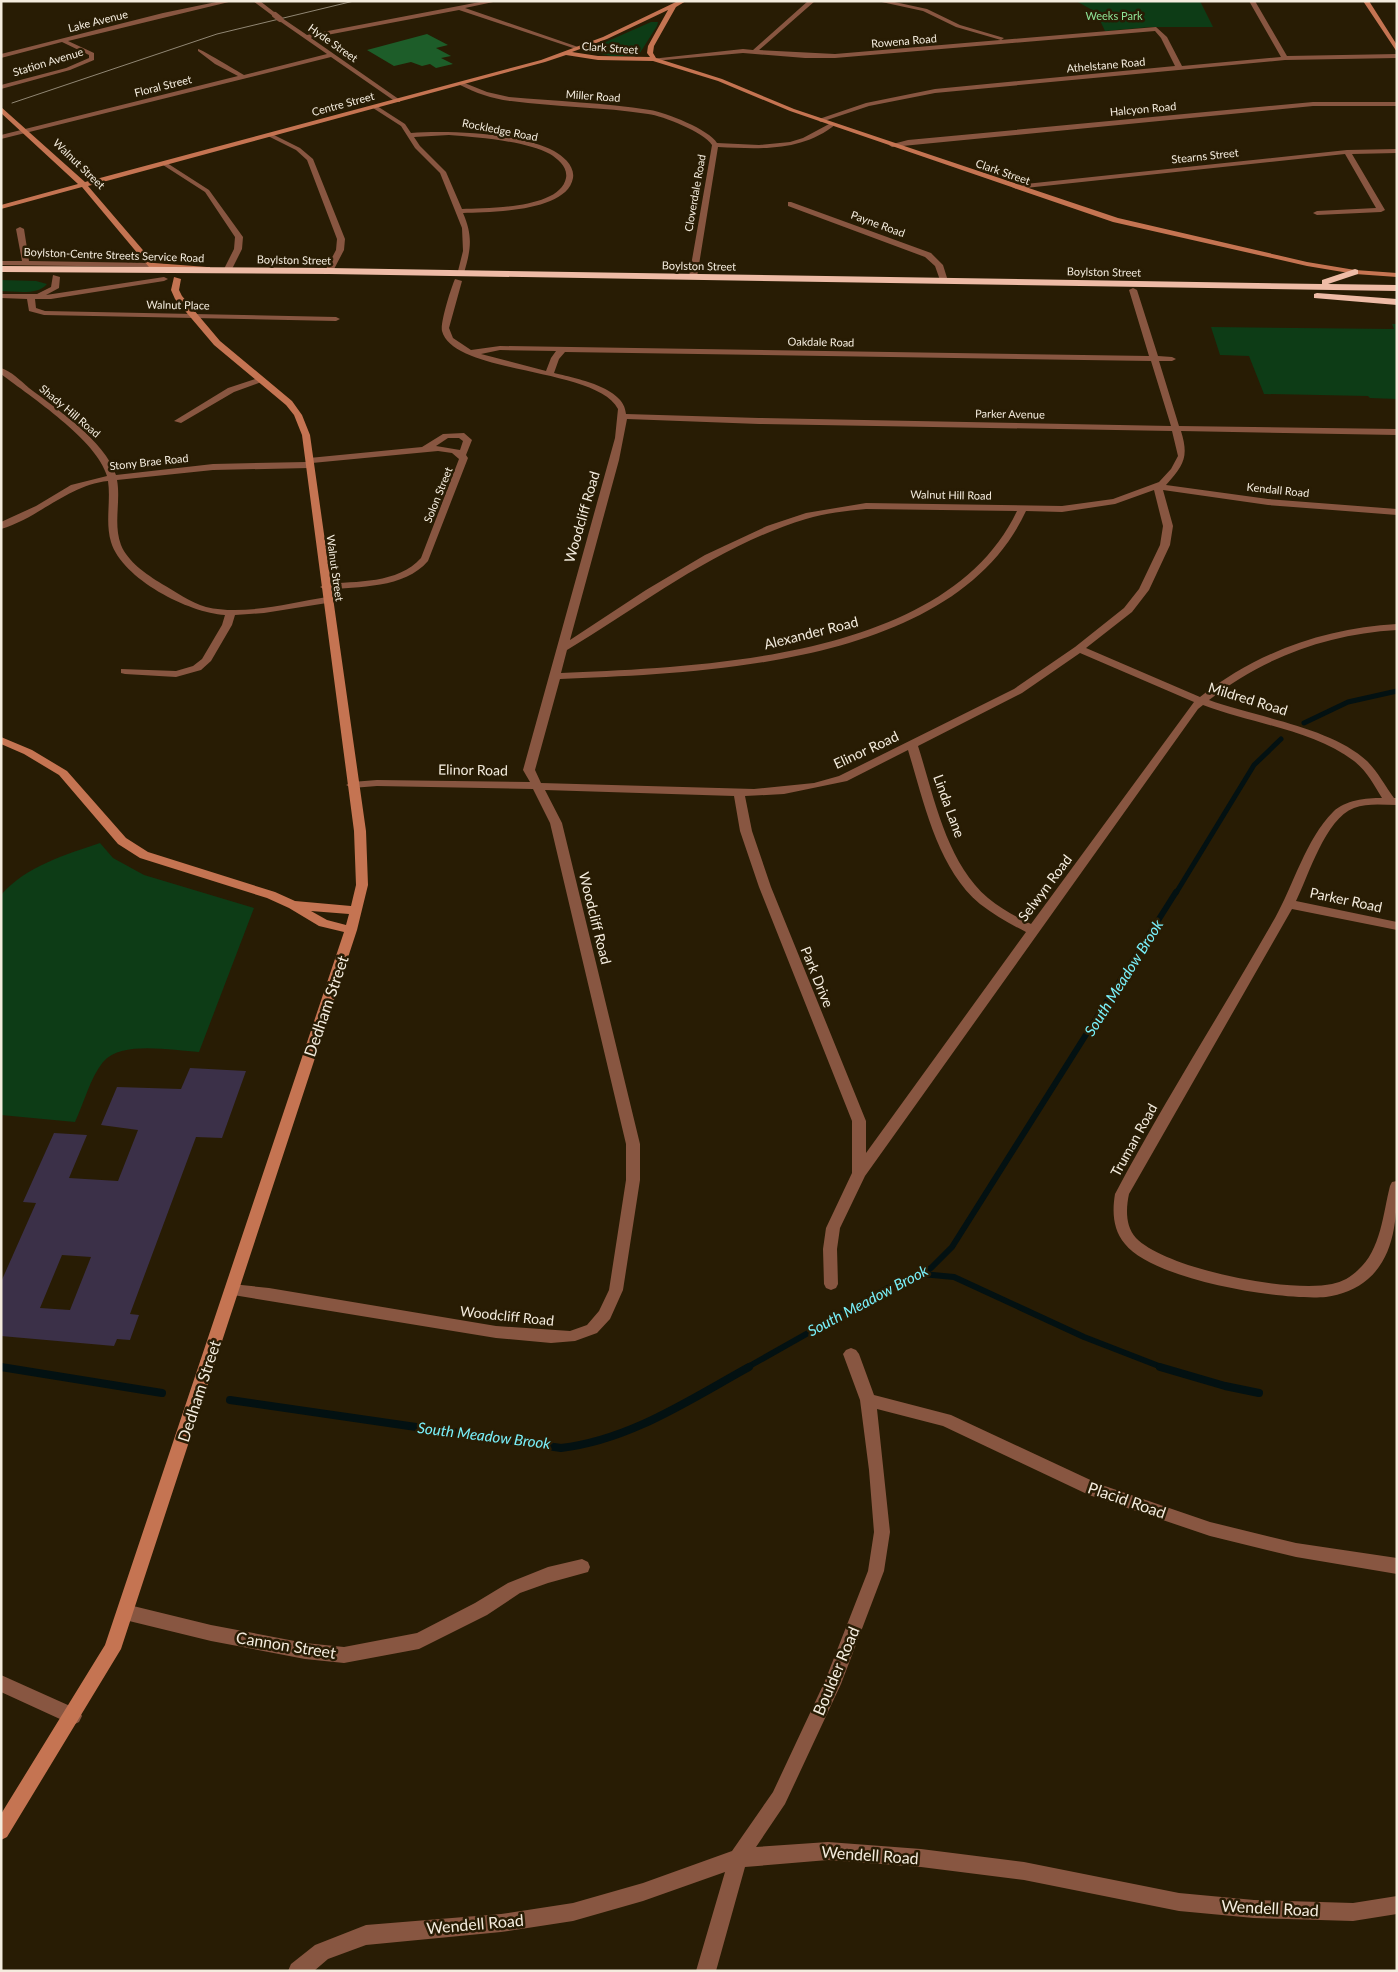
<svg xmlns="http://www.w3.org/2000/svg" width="1398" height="1972" viewBox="0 0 1398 1972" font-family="Lato,sans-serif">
  <rect width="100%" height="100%" fill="#281c04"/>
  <path fill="#0d3c16" d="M 1076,1 L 1200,1 L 1213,27 L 1150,27 L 1105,31 L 1096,12 Z
    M 651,22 L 658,22 L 657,26 L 638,56 L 611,56 L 592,52 L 592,48 Z
    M 1,280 L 36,281 L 47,284 C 37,296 15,291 1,291 Z
    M 1392,324 L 1397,324 L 1397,399 L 1370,398 L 1368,396 L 1264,394 L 1249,356 L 1220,355 L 1211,327 L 1394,329 Z
    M 100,843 L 113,858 L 144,875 L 254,908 L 199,1052 C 173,1051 122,1040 103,1062 C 90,1078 84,1103 75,1122 L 1,1115 L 1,895 C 26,866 65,855 100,843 Z"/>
  <path fill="#1d5d29" d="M 427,34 L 448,45 L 436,48 L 451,56 L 441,58 L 453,64 L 436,68 L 430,64 L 422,66 L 411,62 L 394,66 L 367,50 Z"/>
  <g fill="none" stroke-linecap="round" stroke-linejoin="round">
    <path stroke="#031112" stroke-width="5" d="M 1304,723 L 1348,702 L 1397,691
      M 1176,893 L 1254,765 L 1281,739"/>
    <path stroke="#031112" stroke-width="6" d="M 922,1274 L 954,1277 L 1084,1337 L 1164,1368
      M 1,1367 L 6,1368
      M 746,1368 L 886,1289 L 931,1268 L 952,1247 L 1176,892"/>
    <path stroke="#031112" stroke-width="8" d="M 1,1367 L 162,1393
      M 1160,1367 L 1225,1386 L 1259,1393
      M 230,1400 L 561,1448 C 630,1440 689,1400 749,1367"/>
  </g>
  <path fill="#3b3048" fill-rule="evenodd" d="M 190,1068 L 246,1071 L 222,1138 L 196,1137 L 130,1314 L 139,1315 L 130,1340 L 117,1339 L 114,1346 L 1,1336 L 1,1282 L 36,1203 L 23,1202 L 54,1133 L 87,1135 L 69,1178 L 118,1181 L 138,1130 L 101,1125 L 117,1087 L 181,1089 ZM 62,1255 L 91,1257 L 70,1310 L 40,1308 Z"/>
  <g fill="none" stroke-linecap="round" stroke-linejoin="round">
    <path fill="#885641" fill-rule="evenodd" d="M 221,1 L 233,1 L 68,41 L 94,53 L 94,60 L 70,70 L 1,89 L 1,85 L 66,68 L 89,58 L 89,55 L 62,42 L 1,58 L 1,54 L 163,13 Z
      M 253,1 L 260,1 L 278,15 L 273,16 Z
      M 485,1 L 498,1 L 465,8 L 581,48 L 576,49 L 459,10 L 311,38 L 400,100 L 400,102 L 396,102 L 331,57 L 1,139 L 1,135 L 238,76 L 215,64 L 198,51 L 198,49 C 201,49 237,71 244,75 L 327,54 L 278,20 L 278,18 L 282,18 L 307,35 Z
      M 808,1 L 815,1 L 759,50 L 835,54 L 1156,27 L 1167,37 L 1182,66 L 1281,57 L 1249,1 L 1255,1 L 1287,56 L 1397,54 L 1397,58 L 1285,60 L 935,93 L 869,106 L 821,122 L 819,121 L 819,119 L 866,103 L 935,89 L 1175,66 L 1161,38 L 1155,31 L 835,58 L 805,58 L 743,53 L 654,61 L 651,59 L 743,49 L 753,50 Z
      M 877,1 L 890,1 L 927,9 L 960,25 L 1004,38 L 1001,40 L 956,27 L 923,11 Z
      M 462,82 L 487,92 L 509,97 C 556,101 604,103 650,110 C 665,112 710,130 717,143 L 759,145 L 790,142 L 803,138 L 831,123 L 836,124 C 802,152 760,149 718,147 L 697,277 L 693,279 L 689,277 L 712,145 C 704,132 663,116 648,114 C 603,107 556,107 511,101 C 492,99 476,93 460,85 Z
      M 1313,102 L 1397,102 L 1397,106 L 1313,106 L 892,147 L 889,145 L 908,140 Z
      M 373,106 L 377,106 L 405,124 L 411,133 C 448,130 522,133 554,151 C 563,156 575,166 573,178 C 567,212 491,212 463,213 C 473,236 471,249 464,273 L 457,275 L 463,251 L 462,228 L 440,173 L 415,148 L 401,126 L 373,108 ZM 449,135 C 476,137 526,141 550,154 C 558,159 568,167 566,178 C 560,209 487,208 462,209 L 446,172 L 420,146 L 414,137 Z
      M 268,134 L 272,134 L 300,148 L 313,159 L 345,239 L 344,250 L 332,273 L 325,271 L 336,250 L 337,239 L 307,160 L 296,150 L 268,136 Z
      M 1397,149 L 1397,153 L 1352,154 L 1385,210 L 1381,212 L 1317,215 L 1313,213 L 1317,211 L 1376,208 L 1345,154 L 1016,189 L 1012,187 L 1016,185 L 1347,150 Z
      M 163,163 L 167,163 L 209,190 L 243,237 L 242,249 L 230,273 L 223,271 L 234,249 L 235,237 L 205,192 L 163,165 Z
      M 791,202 L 931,253 L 943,265 L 948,281 L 941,283 L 935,266 L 925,257 L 788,206 L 788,202 Z
      M 20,227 L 24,229 L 29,261 L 152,263 L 156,265 L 152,267 L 1,265 L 1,261 L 22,261 L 16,229 Z
      M 53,275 L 60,277 L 59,288 L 46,295 L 164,277 L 168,279 L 164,281 L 51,299 L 35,299 L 36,308 L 45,311 L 336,317 L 340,319 L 336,321 L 44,315 L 29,311 L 27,299 L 1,298 L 1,294 L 37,294 L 51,287 Z
      M 455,279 L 462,281 L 449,328 L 453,338 L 471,350 L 500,346 L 1149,356 L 1129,290 L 1133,288 L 1137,290 L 1158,356 L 1172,357 L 1176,359 L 1172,361 L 1159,361 L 1179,426 L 1397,429 L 1397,435 L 1181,431 C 1189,457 1184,465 1166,485 L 1268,499 L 1397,509 L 1397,515 L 1268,505 L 1163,490 L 1173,526 L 1170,545 L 1149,590 L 1132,612 L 1086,648 L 1200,697 C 1257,652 1325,628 1397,624 L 1397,630 C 1328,634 1264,657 1209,700 C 1255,717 1331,727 1367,761 C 1378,772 1385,786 1394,798 L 1397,798 L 1397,805 C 1383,805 1367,803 1354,808 C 1325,819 1309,875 1296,901 L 1397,922 L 1397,930 L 1292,909 L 1129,1194 C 1126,1208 1125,1226 1136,1238 C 1166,1269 1289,1293 1332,1284 C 1342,1282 1351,1277 1358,1270 C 1381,1250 1383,1213 1390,1186 L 1392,1182 L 1397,1181 C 1397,1214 1396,1255 1368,1279 C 1357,1289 1341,1295 1326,1297 C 1282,1301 1153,1280 1125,1244 C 1113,1230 1112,1212 1115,1194 C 1165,1100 1222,1011 1275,918 C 1293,886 1306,839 1333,812 C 1345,800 1366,798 1382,798 C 1374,785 1367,771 1354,761 C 1311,729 1252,724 1203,705 L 1198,709 L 865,1176 L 840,1228 L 837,1249 L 838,1284 L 836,1288 L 831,1290 L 826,1288 L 824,1284 L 823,1249 L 826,1228 L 852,1173 L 852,1121 L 759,887 L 740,831 L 734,796 L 545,790 L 562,823 L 640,1144 L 640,1180 L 623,1290 L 610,1319 L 597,1333 L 575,1341 L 551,1343 L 496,1338 L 227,1294 L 225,1290 L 227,1286 L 232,1284 L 269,1288 L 496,1326 L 570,1331 L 587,1325 L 599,1311 L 609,1290 L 626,1180 L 626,1144 L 550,823 L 533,789 L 377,786 L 352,788 L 346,785 L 352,782 L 377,780 L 530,782 L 523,770 L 615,438 L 618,409 C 596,367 454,375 442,331 C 440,323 451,288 455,279 ZM 500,350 L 556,351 L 551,358 L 546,371 L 481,354 ZM 565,352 L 1151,361 L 1171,426 L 759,418 L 626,414 C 625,387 574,378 554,373 L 559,359 ZM 627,419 L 759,424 L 1172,431 L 1178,456 L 1171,469 L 1159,482 L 1113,499 L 1062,506 L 866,503 L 806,513 L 767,526 L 705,555 L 646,590 L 570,640 L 619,460 ZM 1154,490 L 1163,526 L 1160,545 L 1139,589 L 1124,608 L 1075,647 L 1014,689 L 839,776 L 814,783 L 754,789 L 541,783 L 535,770 L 560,679 C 706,673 955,665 1026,511 L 1062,512 L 1115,504 ZM 866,509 L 1017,511 C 947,659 703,667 561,673 L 567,650 C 645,603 717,546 806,519 C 825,513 846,511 866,509 ZM 1080,653 L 1194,702 L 1031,924 C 1017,917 1001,909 988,898 C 946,862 934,796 918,746 L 1022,693 ZM 908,750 C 924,802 937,868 980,904 C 994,915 1010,924 1026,932 L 866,1153 L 866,1121 L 771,887 L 752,831 L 745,796 L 784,794 L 847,781 Z
      M 1,368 C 11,371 21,381 29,388 C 58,410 104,440 116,475 L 213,464 L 306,462 L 306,459 L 309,458 L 422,447 L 443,434 L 464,433 L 472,440 L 466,455 L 468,458 L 428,561 C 404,589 359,586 325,590 L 320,587 L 325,584 C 356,581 398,584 421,558 L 459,459 L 452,453 L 438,451 L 312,463 L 312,467 L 309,468 L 213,470 L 117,480 C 121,501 113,524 121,545 C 128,562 146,574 162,584 C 176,592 190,602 206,607 C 244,616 289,603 327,597 L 332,600 L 327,603 L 264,613 L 235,615 L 232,625 L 211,661 L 201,670 L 176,677 L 125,674 L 121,673 L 121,669 L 176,671 L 193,666 L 202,659 L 222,625 L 225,615 C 189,613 122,579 111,542 C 105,522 111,501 108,481 C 68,485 39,518 1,529 L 1,522 L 36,506 L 71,485 L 107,476 C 97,440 31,397 1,374 ZM 448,438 L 459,438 L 463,441 L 460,450 L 436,446 Z
      M 261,377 L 265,379 L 264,381 L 234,392 L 181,423 L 174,421 L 228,388 Z
      M 851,1348 L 856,1350 L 859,1354 L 874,1395 L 951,1415 L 1099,1484 L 1210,1522 L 1296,1543 L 1397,1558 L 1397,1574 L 1296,1557 L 1210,1536 L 1089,1495 L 943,1426 L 877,1409 L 890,1532 L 884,1571 L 841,1684 L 785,1804 L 756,1847 L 828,1842 L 921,1849 L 1024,1862 L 1179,1893 L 1254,1900 L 1353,1903 L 1397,1896 L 1397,1914 L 1353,1921 L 1254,1918 L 1179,1911 L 1024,1880 L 921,1867 L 828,1860 L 745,1867 L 716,1971 L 696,1971 L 725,1872 L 643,1901 L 573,1921 L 501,1932 L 366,1945 L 328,1959 L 314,1971 L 288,1971 L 291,1964 L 315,1945 L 366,1925 L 501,1914 L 573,1903 L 643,1883 L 732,1851 L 773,1792 L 825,1681 L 868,1571 L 874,1532 L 869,1470 L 860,1400 L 843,1354 L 846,1350 Z
      M 582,1559 L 588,1562 L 590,1567 L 588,1572 L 548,1583 L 520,1593 L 487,1615 L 419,1649 L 344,1663 L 305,1659 L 211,1641 L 125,1620 L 119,1618 L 117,1612 L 119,1606 L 125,1604 L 211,1625 L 305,1643 L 344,1647 L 417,1633 L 475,1603 L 508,1583 L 548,1567 Z
      M 1,1675 L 79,1710 L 82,1716 L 79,1722 L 73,1725 L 1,1692 Z"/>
    <path fill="#c57452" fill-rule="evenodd" d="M 678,1 L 686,1 L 676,7 L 654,46 L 653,53 L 656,58 L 722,79 L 794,109 L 1118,218 L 1307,262 L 1355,270 L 1397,273 L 1397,277 L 1355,274 L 1307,266 L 1113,222 L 790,111 L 718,81 L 653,61 L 598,60 L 566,55 L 545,62 L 88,186 L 154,263 L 207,267 L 210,267 L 210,271 L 149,267 L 82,187 L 1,209 L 1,205 L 78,184 L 1,113 L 1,107 L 85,182 L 541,60 L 603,37 ZM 668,10 L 648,46 L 647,53 L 650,57 L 598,56 L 572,52 L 607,39 Z
      M 1363,1 L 1369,1 L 1397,45 L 1397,52 Z
      M 174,277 L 181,279 L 179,290 L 182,296 L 220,341 L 292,401 L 302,415 L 310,435 L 366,831 L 368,885 L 357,930 L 121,1649 L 7,1837 L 1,1840 L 1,1814 L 105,1645 L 344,932 L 319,926 L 289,908 L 267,898 L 140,858 L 118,844 L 59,775 L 24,754 L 1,744 L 1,737 L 32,750 L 67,771 L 126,838 L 148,852 L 275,892 L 295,901 L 351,906 L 356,885 L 354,831 L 302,435 L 294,415 L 286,405 L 214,345 L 175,299 L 171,290 ZM 311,911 L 349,914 L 346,925 L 327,920 Z"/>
    <path fill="#eebba6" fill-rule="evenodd" d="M 1,266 L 329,268 L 1322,284 L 1322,280 L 1355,269 L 1358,270 L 1358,274 L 1328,284 L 1397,285 L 1397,291 L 329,274 L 1,272 Z
      M 1317,293 L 1397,299 L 1397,305 L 1314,298 L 1314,294 Z"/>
    <path stroke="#918774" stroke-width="1" d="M 12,103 L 217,34 L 354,1"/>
    <path stroke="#885641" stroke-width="6" d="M 275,15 L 280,19"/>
  </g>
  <g text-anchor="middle" stroke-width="5" stroke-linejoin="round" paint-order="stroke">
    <g font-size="11" fill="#8ee497" stroke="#281c04">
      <text x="1114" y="20">Weeks Park</text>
    </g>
    <g font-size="11" fill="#f4ecde" stroke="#281c04">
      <text transform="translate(98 21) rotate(-14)" y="4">Lake Avenue</text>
      <text transform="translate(904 41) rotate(-5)" y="4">Rowena Road</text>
      <text transform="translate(333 43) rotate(35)" y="4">Hyde Street</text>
      <text transform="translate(610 48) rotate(4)" y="4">Clark Street</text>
      <text transform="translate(48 62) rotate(-17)" y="4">Station Avenue</text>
      <text transform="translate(1106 65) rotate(-5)" y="4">Athelstane Road</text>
      <text transform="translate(163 86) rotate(-14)" y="4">Floral Street</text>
      <text transform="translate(593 96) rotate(4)" y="4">Miller Road</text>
      <text transform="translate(343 104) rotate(-15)" y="4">Centre Street</text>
      <text transform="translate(1143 109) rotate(-5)" y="4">Halcyon Road</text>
      <text transform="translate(500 130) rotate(11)" y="4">Rockledge Road</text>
      <text transform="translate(1205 156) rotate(-6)" y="4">Stearns Street</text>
      <text transform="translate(79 164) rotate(44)" y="4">Walnut Street</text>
      <text transform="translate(1003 172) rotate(19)" y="4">Clark Street</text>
      <text transform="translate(695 193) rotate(-80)" y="4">Cloverdale Road</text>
      <text transform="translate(878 224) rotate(20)" y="4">Payne Road</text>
      <text transform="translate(114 255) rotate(2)" y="4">Boylston-Centre Streets Service Road</text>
      <text transform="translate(294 260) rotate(1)" y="4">Boylston Street</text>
      <text transform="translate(699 266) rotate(1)" y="4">Boylston Street</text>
      <text transform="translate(1104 272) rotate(1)" y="4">Boylston Street</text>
      <text transform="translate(178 305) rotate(1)" y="4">Walnut Place</text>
      <text transform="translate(821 342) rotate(1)" y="4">Oakdale Road</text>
      <text transform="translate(70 411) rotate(40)" y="4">Shady Hill Road</text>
      <text transform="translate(1010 414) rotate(1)" y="4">Parker Avenue</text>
      <text transform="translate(149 462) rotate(-6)" y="4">Stony Brae Road</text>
      <text transform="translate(1278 490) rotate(6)" y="4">Kendall Road</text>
      <text transform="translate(438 495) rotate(-68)" y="4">Solon Street</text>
      <text transform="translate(951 495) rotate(1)" y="4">Walnut Hill Road</text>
      <text transform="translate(335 568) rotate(82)" y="4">Walnut Street</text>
    </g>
    <g font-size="14" fill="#f4ecde" stroke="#281c04">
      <text transform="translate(582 517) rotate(-74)" y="5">Woodcliff Road</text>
      <text transform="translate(811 633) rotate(-14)" y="5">Alexander Road</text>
      <text transform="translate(1248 699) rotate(17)" y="5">Mildred Road</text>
      <text transform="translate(866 750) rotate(-25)" y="5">Elinor Road</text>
      <text transform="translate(473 770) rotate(1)" y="5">Elinor Road</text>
      <text transform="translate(949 806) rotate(70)" y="5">Linda Lane</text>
      <text transform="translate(1045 888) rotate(-53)" y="5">Selwyn Road</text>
      <text transform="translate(1346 900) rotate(12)" y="5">Parker Road</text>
      <text transform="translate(595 918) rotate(76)" y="5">Woodcliff Road</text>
      <text transform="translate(817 977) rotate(68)" y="5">Park Drive</text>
      <text transform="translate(1134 1140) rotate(-61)" y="5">Truman Road</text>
      <text transform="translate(507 1316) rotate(6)" y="5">Woodcliff Road</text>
    </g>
    <g font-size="15" font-style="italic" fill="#79f1fb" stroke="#281c04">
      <text transform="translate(1124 978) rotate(-58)" y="5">South Meadow Brook</text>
      <text transform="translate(868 1301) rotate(-28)" y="5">South Meadow Brook</text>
      <text transform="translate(484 1436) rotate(7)" y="5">South Meadow Brook</text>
    </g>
    <g font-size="16" fill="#f4ecde" stroke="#281c04">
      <text transform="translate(326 1006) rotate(-71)" y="6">Dedham Street</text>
      <text transform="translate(199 1391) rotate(-72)" y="6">Dedham Street</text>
      <text transform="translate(1127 1500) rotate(19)" y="6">Placid Road</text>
      <text transform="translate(286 1645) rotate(9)" y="6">Cannon Street</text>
      <text transform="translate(836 1671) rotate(-67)" y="6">Boulder Road</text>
      <text transform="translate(870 1855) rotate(4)" y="6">Wendell Road</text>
      <text transform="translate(1270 1908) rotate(3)" y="6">Wendell Road</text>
      <text transform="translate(475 1924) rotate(-5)" y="6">Wendell Road</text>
    </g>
  </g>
  <rect width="1398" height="1972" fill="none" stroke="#f4ecde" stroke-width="5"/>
</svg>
